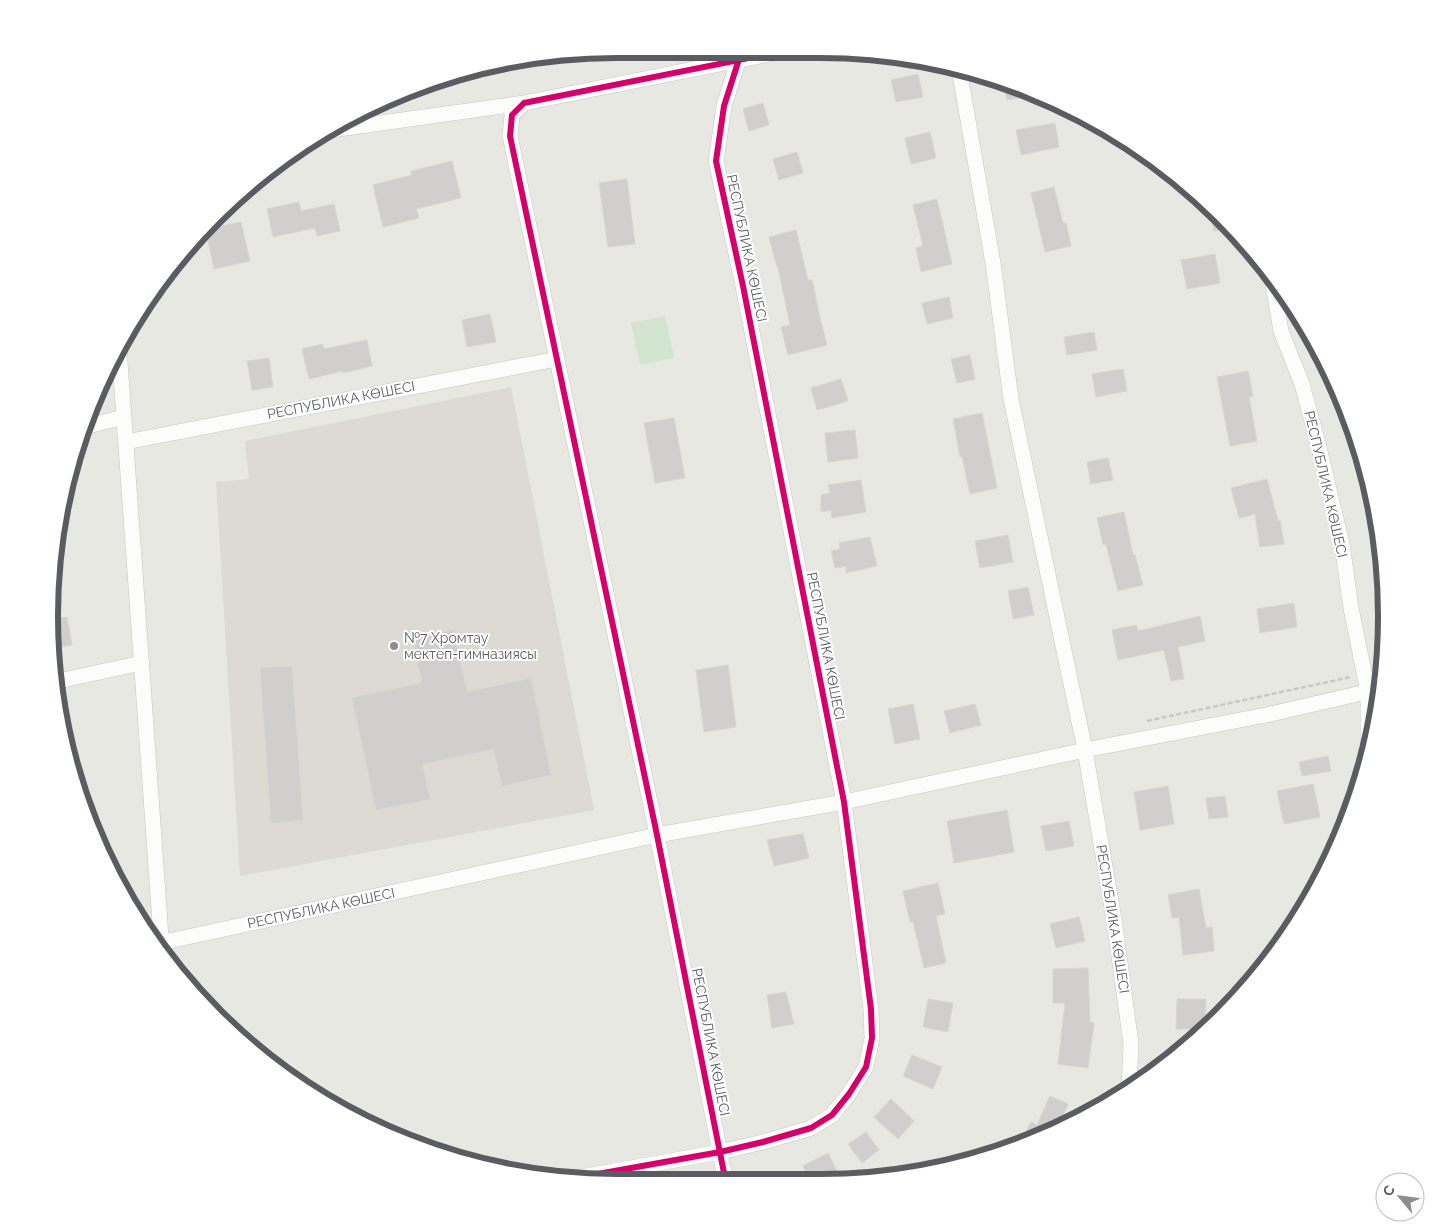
<svg xmlns="http://www.w3.org/2000/svg" width="1435" height="1232" viewBox="0 0 1435 1232" font-family="Raleway,sans-serif">
  <rect width="100%" height="100%" fill="#e8e8e3"/>
  <path fill="#dcdad3" d="M 511,387 L 594,810 L 240,876 L 216,482 L 249,479 L 245,441 Z"/>
  <path fill="#d1e5cf" d="M 665,316 L 674,358 L 640,365 L 631,323 Z"/>
  <path fill="#d0cfcd" stroke="#d8d6d2" d="M 918,74 L 923,97 L 896,102 L 891,80 Z
    M 1004,80 L 1008,82 L 1040,95 L 1007,100 Z
    M 763,103 L 769,125 L 749,131 L 743,109 Z
    M 1055,123 L 1059,147 L 1021,155 L 1016,130 Z
    M 930,132 L 936,158 L 911,164 L 905,138 Z
    M 797,152 L 803,173 L 779,180 L 773,159 Z
    M 452,161 L 461,198 L 416,209 L 419,218 L 383,227 L 373,185 L 412,175 L 411,171 Z
    M 627,179 L 635,244 L 608,247 L 599,183 Z
    M 1054,187 L 1063,223 L 1066,223 L 1071,246 L 1045,252 L 1031,193 Z
    M 937,199 L 952,264 L 921,272 L 916,248 L 923,246 L 913,205 Z
    M 299,202 L 301,211 L 334,204 L 340,231 L 317,236 L 315,228 L 273,237 L 267,209 Z
    M 1209,208 L 1223,221 L 1231,228 L 1214,231 Z
    M 241,222 L 250,261 L 214,269 L 206,231 L 207,229 Z
    M 796,230 L 808,280 L 812,280 L 820,318 L 827,345 L 788,355 L 781,327 L 790,325 L 778,267 L 777,267 L 769,237 Z
    M 1215,254 L 1220,283 L 1187,289 L 1181,260 Z
    M 949,297 L 953,318 L 927,324 L 922,303 Z
    M 490,314 L 496,342 L 467,347 L 462,320 Z
    M 1094,332 L 1097,350 L 1067,355 L 1064,337 Z
    M 367,340 L 372,366 L 343,373 L 343,371 L 309,379 L 302,349 L 323,344 L 324,349 Z
    M 970,355 L 975,379 L 957,383 L 951,359 Z
    M 269,358 L 273,387 L 252,390 L 247,361 Z
    M 1123,369 L 1127,391 L 1096,397 L 1092,374 Z
    M 1248,371 L 1253,396 L 1249,397 L 1257,441 L 1230,446 L 1217,377 Z
    M 841,379 L 848,401 L 817,410 L 811,388 Z
    M 982,413 L 997,488 L 970,494 L 962,456 L 960,457 L 953,419 Z
    M 674,418 L 685,478 L 655,483 L 644,423 Z
    M 855,430 L 858,458 L 828,462 L 825,433 Z
    M 1108,458 L 1113,480 L 1091,484 L 1087,462 Z
    M 1267,479 L 1278,521 L 1280,520 L 1284,544 L 1260,547 L 1255,514 L 1239,518 L 1231,488 Z
    M 861,480 L 866,512 L 832,518 L 831,510 L 821,512 L 821,495 L 830,493 L 828,485 Z
    M 1124,512 L 1133,555 L 1135,555 L 1143,585 L 1118,591 L 1106,544 L 1103,545 L 1097,518 Z
    M 1008,535 L 1013,562 L 980,568 L 975,541 Z
    M 870,537 L 877,566 L 846,573 L 846,566 L 835,568 L 831,551 L 840,549 L 839,543 Z
    M 1028,587 L 1034,615 L 1013,619 L 1008,591 Z
    M 1294,603 L 1297,627 L 1260,633 L 1257,609 Z
    M 1200,616 L 1205,641 L 1178,647 L 1184,679 L 1171,681 L 1164,650 L 1118,660 L 1112,630 L 1136,625 L 1138,631 Z
    M 67,617 L 72,645 L 54,648 L 54,619 Z
    M 453,630 L 467,692 L 531,678 L 551,775 L 502,786 L 494,749 L 422,764 L 430,799 L 376,810 L 352,698 L 422,683 L 413,639 Z
    M 728,665 L 736,727 L 704,732 L 696,670 Z
    M 292,666 L 303,820 L 271,823 L 260,668 Z
    M 913,704 L 920,739 L 895,744 L 888,709 Z
    M 975,704 L 981,725 L 950,733 L 944,711 Z
    M 1328,756 L 1331,771 L 1302,776 L 1299,762 Z
    M 1313,784 L 1320,817 L 1284,824 L 1277,791 Z
    M 1168,786 L 1174,824 L 1140,830 L 1134,792 Z
    M 1225,796 L 1228,817 L 1209,819 L 1206,798 Z
    M 1007,810 L 1014,852 L 954,863 L 947,821 Z
    M 1069,821 L 1074,846 L 1046,851 L 1041,826 Z
    M 803,834 L 809,858 L 774,866 L 767,840 Z
    M 938,883 L 945,914 L 936,916 L 946,963 L 924,968 L 913,921 L 910,922 L 903,891 Z
    M 1199,889 L 1206,928 L 1212,927 L 1214,951 L 1183,955 L 1179,917 L 1172,918 L 1168,895 Z
    M 1079,917 L 1085,941 L 1056,948 L 1050,924 Z
    M 1088,968 L 1090,1022 L 1094,1023 L 1088,1068 L 1058,1064 L 1065,1003 L 1053,1003 L 1053,969 Z
    M 786,992 L 794,1024 L 772,1028 L 767,995 Z
    M 928,999 L 953,1003 L 948,1032 L 923,1027 Z
    M 1177,999 L 1206,999 L 1205,1029 L 1176,1029 Z
    M 912,1055 L 942,1067 L 933,1089 L 903,1076 Z
    M 1050,1096 L 1068,1104 L 1057,1128 L 1019,1145 L 1031,1122 L 1037,1125 Z
    M 891,1099 L 914,1121 L 898,1139 L 874,1117 Z
    M 866,1132 L 879,1150 L 862,1163 L 848,1144 Z
    M 828,1153 L 839,1175 L 825,1182 L 811,1182 L 803,1166 Z"/>
  <g fill="none" stroke-linecap="round" stroke-linejoin="round">
    <defs>
      <path id="minor" d="M 959,69 L 993,263 L 1011,399 L 1085,750 L 1114,919 L 1131,1044 L 1129,1088
        M 331,130 L 524,103
        M 1272,279 L 1281,331 L 1302,384 L 1318,443 L 1342,544 L 1351,608 L 1368,692 L 1368,758
        M 119,348 L 162,951
        M 84,427 L 124,417
        M 126,442 L 557,359
        M 54,682 L 141,663
        M 155,944 L 657,835 L 844,802 L 1085,750 L 1266,715 L 1379,689
        M 570,1179 L 720,1152 L 763,1142 L 811,1128 L 832,1115 L 849,1094 L 866,1067 L 872,1038 L 871,1009 L 844,802 L 743,286 L 716,161 L 724,106 L 741,52
        M 726,1183 L 657,835 L 510,136 L 512,115 L 524,103 L 779,52"/>
    </defs>
    <use href="#minor" stroke="#c5c5c5" stroke-width="16"/>
    <path stroke="#c5c9c7" stroke-width="2.5" stroke-dasharray="5 2.5" stroke-linecap="butt" d="M 1147,721 L 1351,677"/>
    <use href="#minor" stroke="#fcfcfb" stroke-width="15"/>
    <defs>
      <path id="cycleway" d="M 570,1179 L 720,1152 L 763,1142 L 811,1128 L 832,1115 L 849,1094 L 866,1067 L 872,1038 L 871,1009 L 844,802 L 743,286 L 716,161 L 724,106 L 741,53
        M 726,1183 L 657,835 L 510,136 L 512,115 L 524,103 L 779,52"/>
    </defs>
    <use href="#cycleway" stroke="#fff" stroke-width="9"/>
    <use href="#cycleway" stroke="#d6006c" stroke-width="6"/>
  </g>
  <circle fill="#8b8d8e" stroke="#fff" stroke-width="2" cx="394" cy="646" r="5"/>
  <g text-anchor="middle" stroke-width="4" stroke-linejoin="round" paint-order="stroke">
    <g font-size="14" fill="#595c61" stroke="#fff">
      <text transform="translate(747 248) rotate(78)" y="5">РЕСПУБЛИКА КӨШЕСІ</text>
      <text transform="translate(341 400) rotate(-11)" y="5">РЕСПУБЛИКА КӨШЕСІ</text>
      <text transform="translate(1326 484) rotate(77)" y="5">РЕСПУБЛИКА КӨШЕСІ</text>
      <text transform="translate(826 646) rotate(79)" y="5">РЕСПУБЛИКА КӨШЕСІ</text>
      <text transform="translate(321 908) rotate(-12)" y="5">РЕСПУБЛИКА КӨШЕСІ</text>
      <text transform="translate(1113 919) rotate(81)" y="5">РЕСПУБЛИКА КӨШЕСІ</text>
      <text transform="translate(711 1042) rotate(79)" y="5">РЕСПУБЛИКА КӨШЕСІ</text>
    </g>
    <g font-size="14" fill="#595c61" stroke="#fff" text-anchor="start">
      <text x="404" y="643">№7 Хромтау<tspan x="404" dy="16">мектеп-гимназиясы</tspan></text>
    </g>
  </g>
  <path d="M0 0H1435V1232H0ZM616 58H820A558 558 0 0 1 1378 616V616A558 558 0 0 1 820 1174H616A558 558 0 0 1 58 616V616A558 558 0 0 1 616 58Z" fill="#fff" fill-rule="evenodd"/>
  <path fill="none" stroke="#595c61" stroke-width="6" d="M616 58H820A558 558 0 0 1 1378 616V616A558 558 0 0 1 820 1174H616A558 558 0 0 1 58 616V616A558 558 0 0 1 616 58Z"/>
  <g transform="translate(1400 1197) rotate(299)"><circle r="24" fill="#ffffff" stroke="#bdbec0"/>
  <path d="M0-4L9 19L0 12L-9 19Z" fill="#8b8d8e"/>
  <text y="-8" font-size="14" font-weight="bold" text-anchor="middle" fill="#595c61">С</text>
  </g>
</svg>
